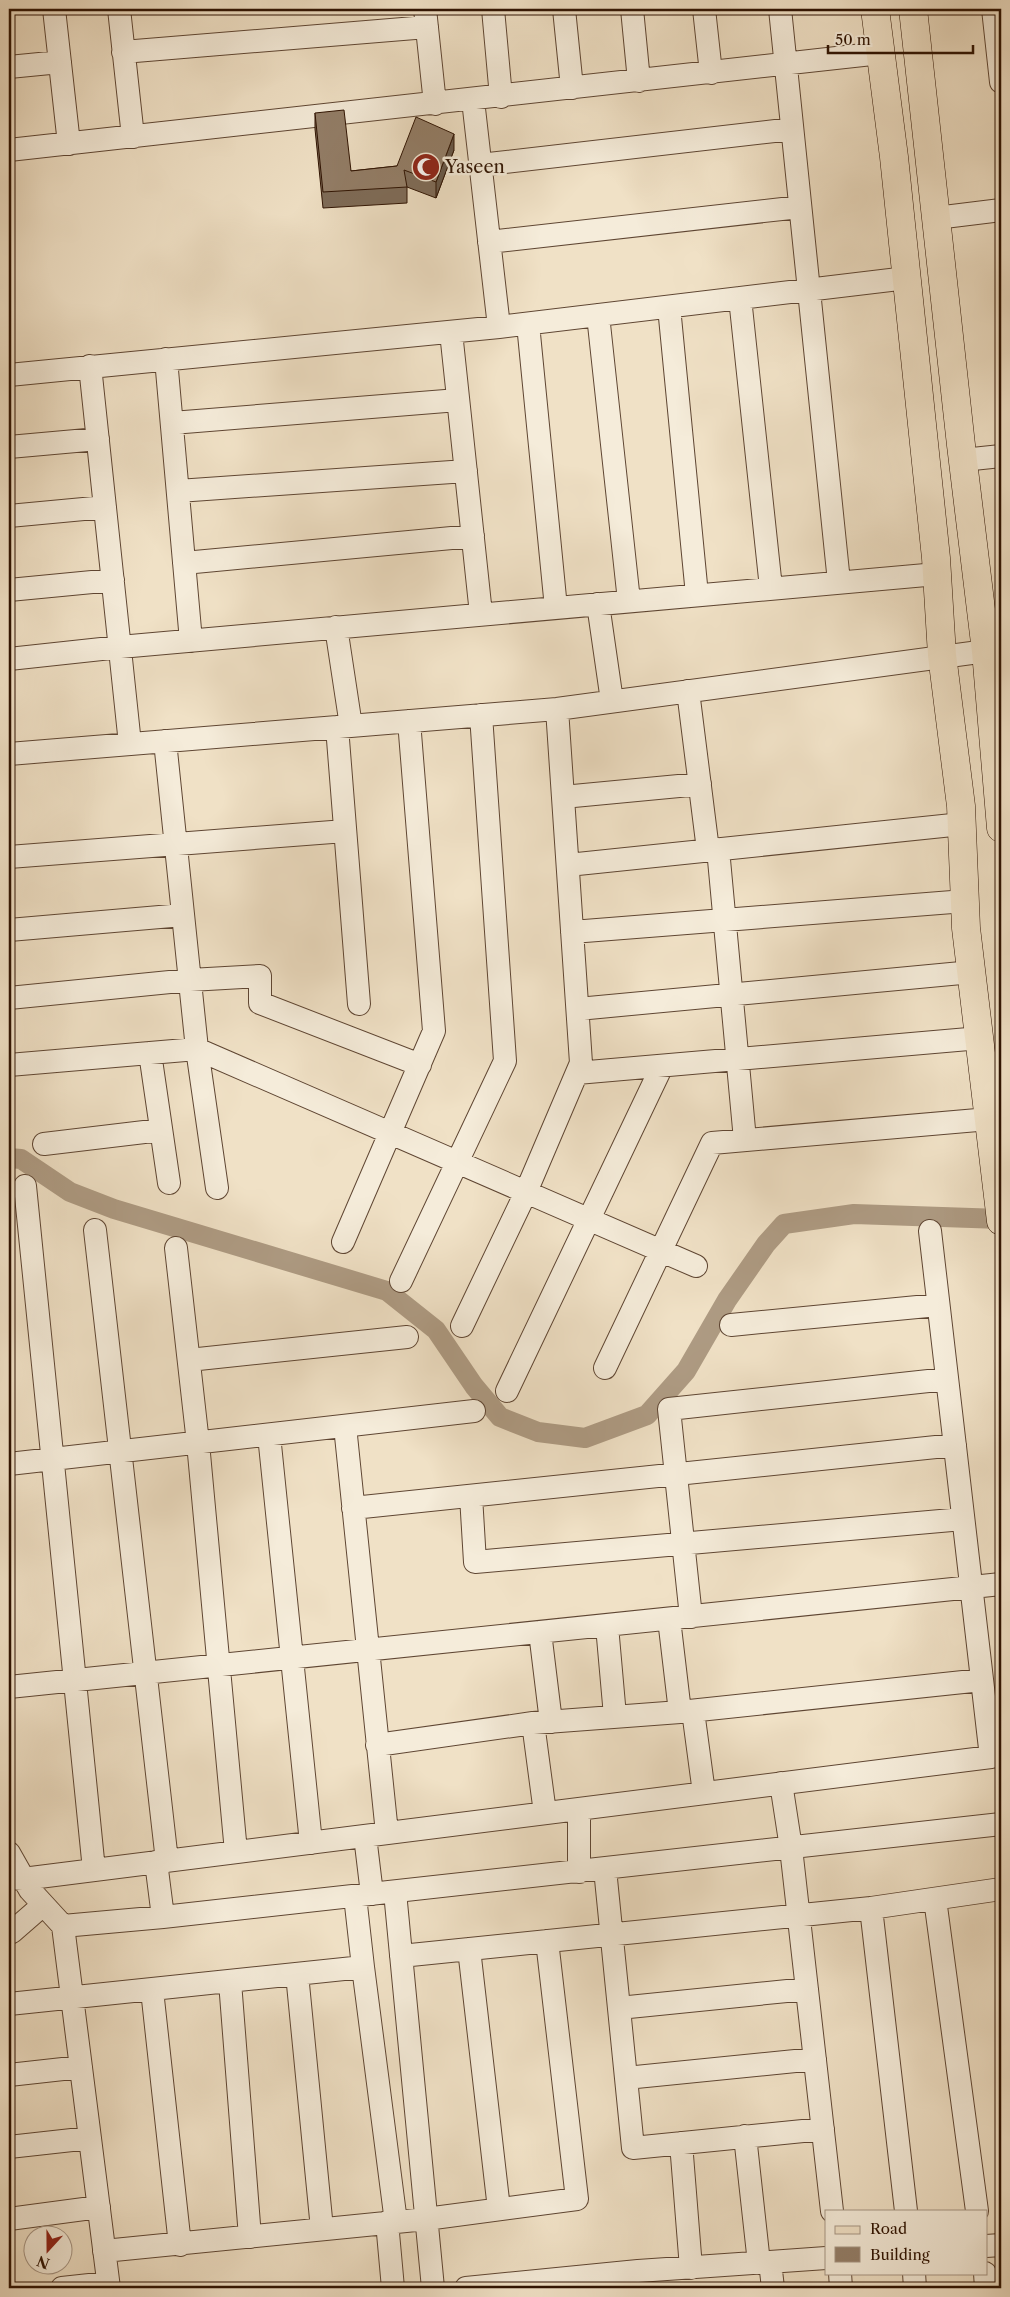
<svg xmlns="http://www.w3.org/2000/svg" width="1010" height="2297" viewBox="0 0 1010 2297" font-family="'Libre Caslon Text',serif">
  <rect width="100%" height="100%" fill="#f0e1c6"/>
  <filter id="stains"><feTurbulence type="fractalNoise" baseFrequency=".004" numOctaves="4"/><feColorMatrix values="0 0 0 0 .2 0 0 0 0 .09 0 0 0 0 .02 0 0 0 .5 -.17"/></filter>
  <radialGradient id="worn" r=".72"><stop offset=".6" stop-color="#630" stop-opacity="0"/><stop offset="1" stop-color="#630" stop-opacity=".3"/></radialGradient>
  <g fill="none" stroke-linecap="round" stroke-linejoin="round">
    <path stroke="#ae9b83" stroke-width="20" d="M 9,1158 L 21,1159 L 70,1192 L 114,1209 L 387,1291 L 436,1330 L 474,1386 L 500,1417 L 538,1432 L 585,1438 L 647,1415 L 686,1371 L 727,1300 L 766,1244 L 784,1224 L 854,1214 L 1001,1219"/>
    <defs>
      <path id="minor" d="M 54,9 L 69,144
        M 119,9 L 133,137
        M 425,9 L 435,104
        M 493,9 L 501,97
        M 564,9 L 572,88
        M 632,9 L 639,81
        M 704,9 L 711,73
        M 780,9 L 839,582
        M 993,9 L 1001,82
        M 123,52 L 427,27
        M 9,67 L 60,62
        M 473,100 L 499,327
        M 9,150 L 881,53
        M 480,165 L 792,129
        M 936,218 L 1001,210
        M 489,242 L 800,207
        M 740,298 L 771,588
        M 669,307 L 697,595
        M 598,315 L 629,601
        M 528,324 L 556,608
        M 451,332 L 481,614
        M 166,359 L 191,641
        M 90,366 L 130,744
        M 9,375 L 499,327 L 907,278
        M 172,423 L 458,400
        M 9,447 L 98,439
        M 963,460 L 1001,456
        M 178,491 L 466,471
        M 9,516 L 105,507
        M 184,563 L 473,536
        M 9,590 L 113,580
        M 598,604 L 612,701
        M 336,627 L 351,726
        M 9,659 L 120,647 L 937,574
        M 688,691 L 708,850
        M 337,727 L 359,1004
        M 165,741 L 197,1049 L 217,1188
        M 9,754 L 557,709 L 1001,649
        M 563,797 L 700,784
        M 718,849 L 745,1140
        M 9,857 L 345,831
        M 568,865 L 962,824
        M 9,930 L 183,915
        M 572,932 L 965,901
        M 9,998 L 190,980 L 260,976 L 260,1003 L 420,1065
        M 578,1009 L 972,972
        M 150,1053 L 169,1183
        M 9,1065 L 197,1049 L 696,1266
        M 577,1073 L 980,1038
        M 44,1144 L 161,1130
        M 25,1186 L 94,1870
        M 95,1230 L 167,1861
        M 343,1242 L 434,1031 L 409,721
        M 176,1248 L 198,1443 L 236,1852
        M 401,1281 L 505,1061 L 481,715
        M 731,1325 L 938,1305
        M 462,1326 L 526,1192 L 581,1063 L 557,709
        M 189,1360 L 407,1337
        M 605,1368 L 712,1143 L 989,1119
        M 507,1391 L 662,1066
        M 345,1426 L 387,1833
        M 269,1435 L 311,1843
        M 9,1464 L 474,1411
        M 471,1496 L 475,1562 L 963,1519
        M 353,1508 L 955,1445
        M 691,1617 L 669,1409 L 947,1379
        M 669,1619 L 680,1712
        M 607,1626 L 615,1716
        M 540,1632 L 551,1722
        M 9,1687 L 1001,1584
        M 693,1711 L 704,1793
        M 533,1723 L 545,1813
        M 377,1745 L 533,1723 L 680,1712 L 982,1680
        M 781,1783 L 791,1848 L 832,2211
        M 579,1809 L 579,1872
        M 365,1836 L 372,1894
        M 9,1853 L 30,1890 L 63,1926 L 109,2288
        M 156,1862 L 163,1917
        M 605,1869 L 633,2148 L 823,2129
        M 9,1878 L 23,1879 L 991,1757 L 930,1231
        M 395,1892 L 433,2288
        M 935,1899 L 977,2211
        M 63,1926 L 163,1917 L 1001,1824
        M 9,1933 L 12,1932 L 43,1905
        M 469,1949 L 499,2209
        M 401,1956 L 871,1908
        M 363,1967 L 396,2222
        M 297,1974 L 322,2229
        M 230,1982 L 250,2237
        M 152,1990 L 180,2245
        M 9,2004 L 363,1967 L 355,1896
        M 619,2008 L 807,1989
        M 9,2075 L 81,2067
        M 626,2078 L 815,2059
        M 745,2136 L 759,2263
        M 681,2143 L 691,2268
        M 9,2147 L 90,2138
        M 906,2211 L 871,1908 L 1001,1889
        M 9,2219 L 99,2207
        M 387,2222 L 393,2288
        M 986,2246 L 1001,2245
        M 104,2251 L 426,2219 L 577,2199 L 547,1941
        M 770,2262 L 773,2288
        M 840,2273 L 841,2288
        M 914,2273 L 915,2288
        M 985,2273 L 986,2288
        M 62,2288 L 108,2283
        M 466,2288 L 638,2271 L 826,2258"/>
      <path id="major" d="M 875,9 L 894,157 L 936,558 L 942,655 L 961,806 L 966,928 L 1001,1221
        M 913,9 L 961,445 L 986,651 L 1001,828"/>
    </defs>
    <use href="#minor" stroke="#5f4633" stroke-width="24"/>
    <use href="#major" stroke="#2f1302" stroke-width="29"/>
    <use href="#minor" stroke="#f5ecda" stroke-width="22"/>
    <use href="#major" stroke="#f0e1c6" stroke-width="28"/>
  </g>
  <path fill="#7e6c59" stroke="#2f1302" d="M 315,113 L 351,171 L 397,166 L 454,150 L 436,198 L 407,187 L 407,203 L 323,208 L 315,129 Z"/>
  <path fill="#675849" stroke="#2f1302" d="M 454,134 L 454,150 L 436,198 L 436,182 Z"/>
  <path fill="#937e68" stroke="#2f1302" d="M 344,110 L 351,171 L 397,166 L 416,117 L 454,134 L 436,182 L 404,170 L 407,187 L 323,192 L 315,113 Z"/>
  <defs>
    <symbol id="mosque-disc" viewBox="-11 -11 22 22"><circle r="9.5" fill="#8f2418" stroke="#f5ecda"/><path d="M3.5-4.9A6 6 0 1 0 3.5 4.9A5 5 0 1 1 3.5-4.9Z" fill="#fff"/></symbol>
  </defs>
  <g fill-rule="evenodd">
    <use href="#mosque-disc" x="410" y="151" width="32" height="32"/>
  </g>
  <g text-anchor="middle" stroke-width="5" stroke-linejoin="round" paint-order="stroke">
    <g font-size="18" fill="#2f1302" stroke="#f5ecda" text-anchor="start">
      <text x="445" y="173">Yaseen</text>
    </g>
  </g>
  <rect width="1010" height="2297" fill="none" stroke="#f0e1c6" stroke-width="30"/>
  <rect x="10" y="10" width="990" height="2277" fill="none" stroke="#2f1302" stroke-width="2.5"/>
  <rect x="15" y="15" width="980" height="2267" fill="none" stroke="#2f1302"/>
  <rect x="825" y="2210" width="162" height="65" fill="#f5ecda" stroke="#a69584"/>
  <rect x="835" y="2226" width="25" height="8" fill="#f0e1c6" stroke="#a69584"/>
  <text x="870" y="2234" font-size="15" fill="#2f1302">Road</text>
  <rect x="835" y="2247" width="25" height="15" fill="#937e68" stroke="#a69584"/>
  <text x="870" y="2260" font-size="15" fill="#2f1302">Building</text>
  <g transform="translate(48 2250) rotate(201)"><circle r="24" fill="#f5ecda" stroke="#a69584"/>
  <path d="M0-4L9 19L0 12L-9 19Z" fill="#8f2418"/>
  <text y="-8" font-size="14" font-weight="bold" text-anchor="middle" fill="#2f1302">N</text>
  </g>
  <path d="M828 45v8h145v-8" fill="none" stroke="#2f1302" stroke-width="2.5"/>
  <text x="835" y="45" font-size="15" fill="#2f1302" stroke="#f5ecda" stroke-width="4" paint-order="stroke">50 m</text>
  <rect width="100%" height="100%" filter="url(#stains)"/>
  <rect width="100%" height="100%" fill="url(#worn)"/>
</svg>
